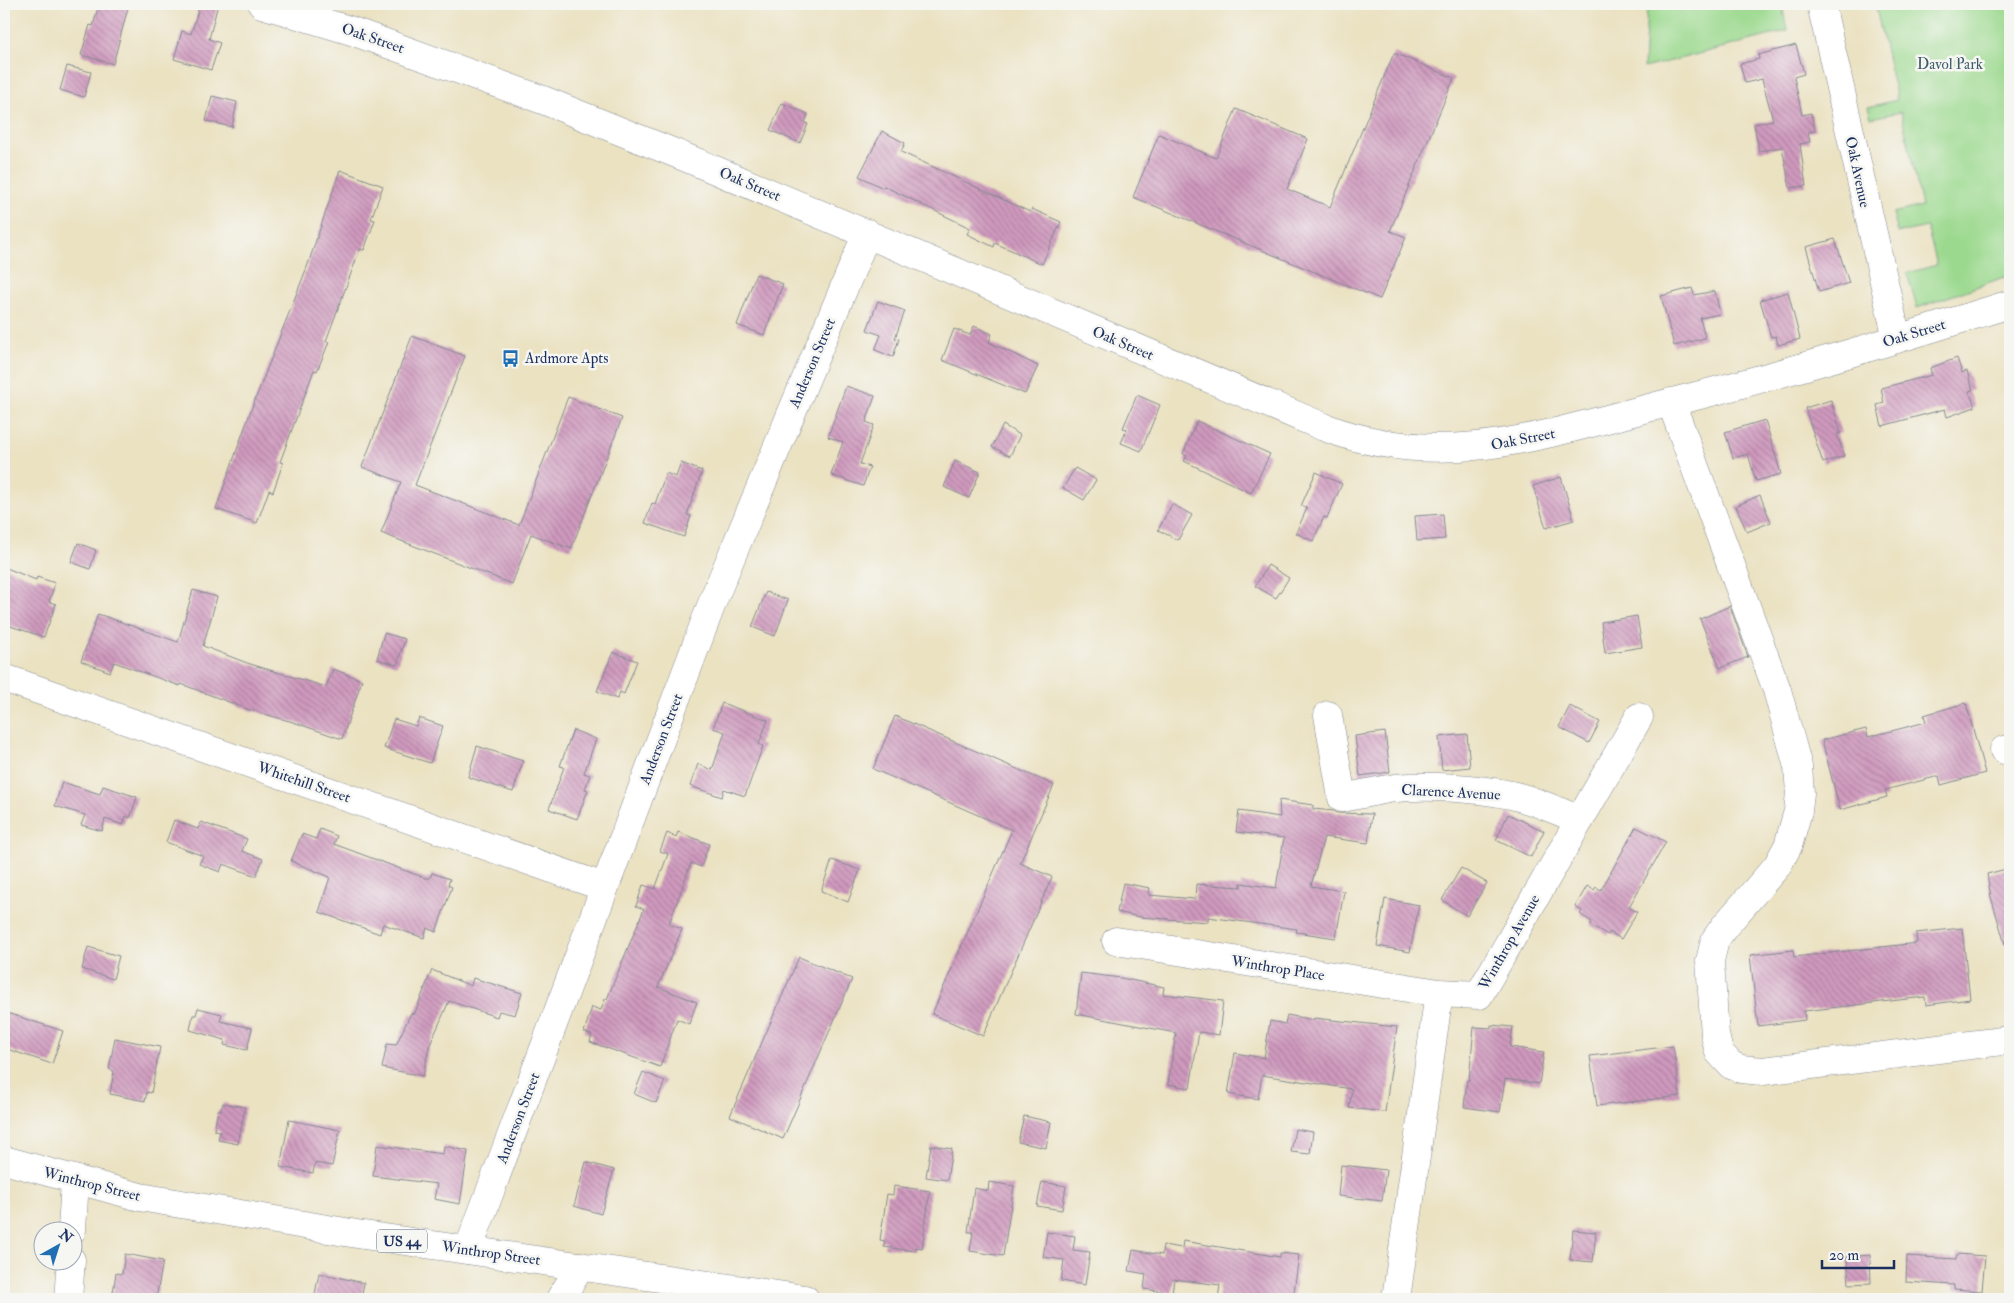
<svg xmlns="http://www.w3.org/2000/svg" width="2014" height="1303" viewBox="0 0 2014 1303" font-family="'IM FELL Double Pica',serif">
  <defs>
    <pattern id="building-back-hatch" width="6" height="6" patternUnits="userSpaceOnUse" patternTransform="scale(1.25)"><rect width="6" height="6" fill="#d09abe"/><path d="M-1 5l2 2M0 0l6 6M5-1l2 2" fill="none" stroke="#a87e9e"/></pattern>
  </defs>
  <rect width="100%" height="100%" fill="#f6f6f2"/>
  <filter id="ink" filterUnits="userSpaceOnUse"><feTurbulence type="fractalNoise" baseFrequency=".02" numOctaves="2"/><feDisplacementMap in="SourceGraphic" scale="10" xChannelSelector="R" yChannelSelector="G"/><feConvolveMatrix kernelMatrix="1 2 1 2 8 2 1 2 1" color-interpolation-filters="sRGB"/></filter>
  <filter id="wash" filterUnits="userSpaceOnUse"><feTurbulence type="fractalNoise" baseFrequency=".0096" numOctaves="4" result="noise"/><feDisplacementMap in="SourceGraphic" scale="20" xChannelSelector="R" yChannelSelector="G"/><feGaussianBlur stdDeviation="1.12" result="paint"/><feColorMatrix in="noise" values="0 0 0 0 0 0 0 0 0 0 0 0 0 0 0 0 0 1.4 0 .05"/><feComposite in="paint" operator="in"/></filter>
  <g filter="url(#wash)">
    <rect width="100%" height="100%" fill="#ebe2c2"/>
    <path fill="#9bd98e" stroke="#5b8476" d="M 1647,4 L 1782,4 L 1787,31 L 1644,68 Z
      M 1875,4 L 2010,4 L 2010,275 L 1917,308 L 1907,273 L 1937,265 L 1927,227 L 1898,233 L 1893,213 L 1922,206 L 1901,112 L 1871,118 L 1868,107 L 1897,100 Z"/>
    <g id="blocks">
      <path fill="url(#building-back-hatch)" d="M 99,4 L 129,4 L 113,64 L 81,55 L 90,25 L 93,26 Z
        M 200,4 L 218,4 L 209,39 L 220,43 L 211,70 L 174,59 L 182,31 L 191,34 Z
        M 1796,45 L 1804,74 L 1794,77 L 1802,115 L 1811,113 L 1815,131 L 1808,132 L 1810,142 L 1800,144 L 1806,186 L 1790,188 L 1782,147 L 1759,151 L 1754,124 L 1773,120 L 1762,79 L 1745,83 L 1740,64 L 1759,59 L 1758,55 Z
        M 1394,53 L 1454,78 L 1390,231 L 1406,237 L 1380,299 L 1133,197 L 1159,134 L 1216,158 L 1236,109 L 1308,139 L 1287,189 L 1330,207 Z
        M 67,66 L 91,72 L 84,97 L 60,90 Z
        M 212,96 L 237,102 L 232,127 L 206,121 Z
        M 782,103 L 808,114 L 805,123 L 808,124 L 800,143 L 770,130 Z
        M 882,131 L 905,143 L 901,152 L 1030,212 L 1032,209 L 1061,222 L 1042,264 L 995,243 L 994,247 L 967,234 L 970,228 L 884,186 L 883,188 L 859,176 Z
        M 340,170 L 383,186 L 371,219 L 375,220 L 364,250 L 360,249 L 326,341 L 329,342 L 317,371 L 314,370 L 280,462 L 283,463 L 273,492 L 269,490 L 257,523 L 216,509 L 251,410 L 307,267 Z
        M 1835,239 L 1849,283 L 1819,292 L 1806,247 Z
        M 756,274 L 783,284 L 764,335 L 737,325 Z
        M 1692,288 L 1694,295 L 1715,291 L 1720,314 L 1700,318 L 1705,338 L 1674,346 L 1661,296 Z
        M 1788,292 L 1800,339 L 1778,345 L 1776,336 L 1771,337 L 1760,300 Z
        M 878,301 L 905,311 L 895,338 L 899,339 L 893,357 L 875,350 L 881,335 L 867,330 Z
        M 974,326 L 992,334 L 989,342 L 1038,366 L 1025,394 L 942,360 L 954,329 L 970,335 Z
        M 412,336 L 465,356 L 415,485 L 519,525 L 568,397 L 622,418 L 571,549 L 531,534 L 512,584 L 381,533 L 401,482 L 362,467 Z
        M 1957,358 L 1962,373 L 1967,371 L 1973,390 L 1969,391 L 1975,407 L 1947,417 L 1945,409 L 1882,426 L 1877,405 L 1884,403 L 1881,388 L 1932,375 L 1930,368 Z
        M 846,386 L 875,396 L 866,422 L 874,425 L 860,464 L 870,467 L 863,486 L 831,475 L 843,442 L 828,437 Z
        M 1137,395 L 1160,405 L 1141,451 L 1121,443 L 1127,429 L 1123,428 Z
        M 1831,400 L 1841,433 L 1837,434 L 1844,456 L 1823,463 L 1805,408 Z
        M 1765,420 L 1781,474 L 1756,481 L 1748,454 L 1733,458 L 1725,432 Z
        M 1197,421 L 1270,454 L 1251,493 L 1184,461 L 1187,456 L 1183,454 Z
        M 1003,425 L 1020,435 L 1010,456 L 992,447 Z
        M 955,461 L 980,472 L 969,498 L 944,487 Z
        M 681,463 L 702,471 L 687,515 L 691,516 L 684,537 L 645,523 L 652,503 L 655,504 L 666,473 L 676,477 Z
        M 1075,468 L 1096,480 L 1084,500 L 1063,488 Z
        M 1316,472 L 1342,484 L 1327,518 L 1324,517 L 1313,541 L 1296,533 L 1307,508 L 1301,506 Z
        M 1561,477 L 1574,520 L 1546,528 L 1533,486 Z
        M 1760,495 L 1771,522 L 1747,532 L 1736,506 Z
        M 1172,504 L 1192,515 L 1178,540 L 1158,530 Z
        M 1443,514 L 1445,539 L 1417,541 L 1415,516 Z
        M 78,543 L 96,550 L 90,569 L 71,562 Z
        M 1268,565 L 1289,578 L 1276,598 L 1255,586 Z
        M 4,567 L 36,580 L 37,577 L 55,583 L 49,602 L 56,604 L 44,637 L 4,624 Z
        M 193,590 L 217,597 L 203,646 L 247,663 L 326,687 L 333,669 L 362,680 L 342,739 L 293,722 L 250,710 L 181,684 L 180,686 L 114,662 L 110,672 L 81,661 L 98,614 L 178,642 Z
        M 766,592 L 788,600 L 775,636 L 752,627 Z
        M 1730,606 L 1748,657 L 1720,668 L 1700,619 Z
        M 1637,616 L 1642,647 L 1605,653 L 1601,622 Z
        M 384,633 L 405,639 L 397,665 L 377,659 Z
        M 613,652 L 637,661 L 624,694 L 620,692 L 617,699 L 597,691 Z
        M 722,703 L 768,720 L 759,744 L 763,746 L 745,796 L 724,789 L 722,797 L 690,786 L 698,764 L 712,770 L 725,732 L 713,728 Z
        M 1966,703 L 1985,773 L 1941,785 L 1939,776 L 1885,790 L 1887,797 L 1840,810 L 1822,740 L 1866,729 L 1868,737 L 1926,722 L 1924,715 Z
        M 1570,706 L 1600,722 L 1589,743 L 1559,727 Z
        M 895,716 L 1054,785 L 1020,863 L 1052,877 L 983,1036 L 932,1014 L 1012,830 L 873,769 Z
        M 419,718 L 443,726 L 430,763 L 384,748 L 394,719 L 416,726 Z
        M 573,730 L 596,739 L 584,773 L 590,775 L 585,789 L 588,790 L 577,819 L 549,809 L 564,767 L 560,766 Z
        M 1385,732 L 1390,772 L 1360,776 L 1355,736 Z
        M 1467,734 L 1470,767 L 1442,770 L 1439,737 Z
        M 477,746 L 523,761 L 513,792 L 468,777 Z
        M 62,782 L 100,794 L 103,786 L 137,797 L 130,818 L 126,816 L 123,825 L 105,819 L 102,831 L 81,825 L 85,815 L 55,806 Z
        M 1279,800 L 1313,805 L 1313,809 L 1334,811 L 1337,813 L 1372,814 L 1368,843 L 1324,837 L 1311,886 L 1344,891 L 1336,938 L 1296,932 L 1297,929 L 1208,917 L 1208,922 L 1140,917 L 1117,912 L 1123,883 L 1150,888 L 1149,895 L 1195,899 L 1196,884 L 1241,887 L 1241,883 L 1276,888 L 1284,838 L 1236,832 L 1239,811 L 1280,817 Z
        M 1508,814 L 1544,831 L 1531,857 L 1496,840 Z
        M 174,820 L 198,829 L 201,822 L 247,839 L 242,851 L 263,859 L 256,876 L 223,864 L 220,872 L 199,864 L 203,856 L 166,842 Z
        M 1636,827 L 1666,842 L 1629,907 L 1637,912 L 1621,939 L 1610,932 L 1608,935 L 1590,925 L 1592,922 L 1580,914 L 1582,911 L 1575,907 L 1587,886 L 1594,890 L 1596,887 L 1601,890 Z
        M 320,829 L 337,836 L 334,844 L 425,878 L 430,878 L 432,873 L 450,879 L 448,885 L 452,887 L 436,932 L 427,928 L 424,938 L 383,924 L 380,934 L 319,912 L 330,877 L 291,861 L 302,834 L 316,839 Z
        M 678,832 L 709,844 L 701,867 L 691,863 L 669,924 L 682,929 L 658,987 L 697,1002 L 689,1024 L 677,1019 L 660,1067 L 590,1042 L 592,1035 L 584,1032 L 592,1007 L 601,1010 L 605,999 L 607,999 L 644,909 L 636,906 L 643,885 L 655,889 L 668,854 L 660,851 L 667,833 L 676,837 Z
        M 832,860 L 860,870 L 848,902 L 821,891 Z
        M 1461,868 L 1487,883 L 1467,916 L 1442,900 Z
        M 2010,868 L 2010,943 L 2005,944 L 1991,897 L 1987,874 Z
        M 1385,899 L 1419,905 L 1410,952 L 1377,946 Z
        M 1962,928 L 1970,999 L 1926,1005 L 1925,997 L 1804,1011 L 1805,1020 L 1758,1026 L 1750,955 L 1793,950 L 1794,957 L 1917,943 L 1916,933 Z
        M 88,947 L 119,956 L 113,979 L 82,969 Z
        M 799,957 L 852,979 L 783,1139 L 730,1116 Z
        M 432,970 L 471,986 L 473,978 L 522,993 L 515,1015 L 499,1011 L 497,1017 L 449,1001 L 429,1047 L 423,1076 L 382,1068 L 387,1044 L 396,1045 L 411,1013 L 414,1015 Z
        M 1081,973 L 1121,978 L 1164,987 L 1163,994 L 1223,1001 L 1219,1035 L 1199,1032 L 1190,1088 L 1168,1084 L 1176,1033 L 1076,1014 Z
        M 198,1008 L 222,1014 L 220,1021 L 252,1028 L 247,1050 L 224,1045 L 225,1040 L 190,1030 L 193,1015 L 196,1015 Z
        M 4,1012 L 63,1031 L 52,1064 L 4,1048 Z
        M 1287,1015 L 1314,1020 L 1314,1018 L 1397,1027 L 1385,1112 L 1349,1108 L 1352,1089 L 1262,1075 L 1258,1099 L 1228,1094 L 1235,1053 L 1264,1058 L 1270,1021 L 1285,1024 Z
        M 1491,1025 L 1513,1027 L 1510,1047 L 1544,1052 L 1539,1084 L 1505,1079 L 1500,1112 L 1464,1107 L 1467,1080 L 1469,1080 L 1474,1027 L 1491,1028 Z
        M 115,1038 L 160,1047 L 151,1093 L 147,1092 L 145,1101 L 110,1094 L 114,1071 L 109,1069 Z
        M 1673,1046 L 1680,1096 L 1597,1106 L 1590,1056 Z
        M 643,1072 L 665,1081 L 656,1103 L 634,1094 Z
        M 223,1103 L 245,1107 L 238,1144 L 218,1140 L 220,1131 L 214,1130 L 218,1110 L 221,1110 Z
        M 1024,1116 L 1051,1122 L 1046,1148 L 1018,1142 Z
        M 289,1120 L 340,1130 L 332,1166 L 315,1163 L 313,1173 L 280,1167 Z
        M 1295,1129 L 1313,1132 L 1310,1154 L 1291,1152 Z
        M 377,1145 L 443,1154 L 444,1146 L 468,1151 L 460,1204 L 434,1199 L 437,1184 L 373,1176 Z
        M 931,1145 L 952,1149 L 947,1180 L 926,1177 Z
        M 586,1162 L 614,1170 L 601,1214 L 574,1206 Z
        M 1341,1165 L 1386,1170 L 1382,1201 L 1338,1196 Z
        M 989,1182 L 1014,1186 L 1003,1256 L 970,1251 L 973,1232 L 968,1232 L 974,1188 L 988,1191 Z
        M 1042,1182 L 1066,1186 L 1062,1210 L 1037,1206 Z
        M 894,1186 L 930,1191 L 922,1248 L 916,1247 L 915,1251 L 884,1247 L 885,1241 L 880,1240 L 887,1194 L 893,1195 Z
        M 1573,1230 L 1596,1232 L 1593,1262 L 1570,1260 Z
        M 1047,1232 L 1075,1236 L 1073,1250 L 1090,1252 L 1085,1285 L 1061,1281 L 1064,1260 L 1043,1257 Z
        M 1183,1241 L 1280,1257 L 1280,1253 L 1299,1255 L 1293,1299 L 1250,1297 L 1250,1299 L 1218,1299 L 1220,1285 L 1174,1279 L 1172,1293 L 1144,1289 L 1146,1274 L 1129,1271 L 1133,1250 L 1162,1255 L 1163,1245 L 1182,1248 Z
        M 125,1254 L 163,1261 L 156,1299 L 112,1299 L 116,1273 L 122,1274 Z
        M 1957,1254 L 1985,1256 L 1982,1291 L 1954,1289 L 1954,1285 L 1906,1282 L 1907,1256 L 1956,1259 Z
        M 1870,1255 L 1871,1283 L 1849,1284 L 1847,1257 Z
        M 319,1273 L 364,1283 L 361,1299 L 314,1299 Z"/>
    </g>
  </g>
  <g filter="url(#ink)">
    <use href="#blocks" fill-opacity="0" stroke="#838890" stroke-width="1"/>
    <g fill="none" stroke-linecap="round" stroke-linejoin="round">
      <defs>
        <path id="minor" d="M 262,4 L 352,31 L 543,100 L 682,156 L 1324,427 C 1446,474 1554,431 1672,402 C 1786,374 1898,339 2010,304
          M 1821,4 L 1897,339
          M 1671,402 L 1777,690 L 1798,767 L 1800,793 L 1798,811 L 1788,846 L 1777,866 L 1724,927 L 1715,940 L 1710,961 L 1715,1035 L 1719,1052 L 1731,1065 L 1741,1069 L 1763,1071 L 2010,1040
          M 4,678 L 604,887
          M 1328,715 L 1342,798 C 1357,795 1372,792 1388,789 C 1423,784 1476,788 1511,795 C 1535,800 1557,811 1580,820
          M 2004,750 L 2010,750
          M 1116,941 L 1439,993
          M 72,1230 L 75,1180
          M 468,1250 L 714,598 L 867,233
          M 68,1299 L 71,1260
          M 560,1299 L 581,1266
          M 1396,1299 L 1439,993 L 1479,995 L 1639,717"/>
        <path id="highway" d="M 4,1160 L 140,1197 L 357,1234 L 805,1299"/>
      </defs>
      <use href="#minor" stroke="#838890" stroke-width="29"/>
      <use href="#highway" stroke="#838890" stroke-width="29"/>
      <use href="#minor" stroke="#fff" stroke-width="28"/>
      <use href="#highway" stroke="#fff" stroke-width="28"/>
    </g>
  </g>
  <defs>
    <symbol id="bus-bare" viewBox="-9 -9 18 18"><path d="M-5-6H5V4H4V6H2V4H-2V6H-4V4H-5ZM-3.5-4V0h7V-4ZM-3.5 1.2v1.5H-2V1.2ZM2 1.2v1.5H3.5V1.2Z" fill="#1f6fb2" stroke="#f6f6f2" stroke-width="2.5" paint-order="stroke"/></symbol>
  </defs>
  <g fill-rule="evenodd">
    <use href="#bus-bare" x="498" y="346" width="25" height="25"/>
  </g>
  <g text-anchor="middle" stroke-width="5" stroke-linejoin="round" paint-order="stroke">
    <rect fill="#f6f6f2" stroke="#5d6b8a" stroke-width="1" x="377" y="1229.5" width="50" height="23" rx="4"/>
    <g font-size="14" font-weight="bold" fill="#1b2f5e">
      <text x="402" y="1246">US 44</text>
    </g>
    <g font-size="15" fill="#1b2f5e" stroke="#f6f6f2">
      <text transform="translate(373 38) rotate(19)" y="5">Oak Street</text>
      <text transform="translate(1858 172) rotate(78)" y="5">Oak Avenue</text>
      <text transform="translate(750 184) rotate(23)" y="5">Oak Street</text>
      <text transform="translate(1914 333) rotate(-17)" y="5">Oak Street</text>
      <text transform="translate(1123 343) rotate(23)" y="5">Oak Street</text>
      <text transform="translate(812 363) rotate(-67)" y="5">Anderson Street</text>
      <text transform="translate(1523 439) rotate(-11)" y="5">Oak Street</text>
      <text transform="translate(661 739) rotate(-69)" y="5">Anderson Street</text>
      <text transform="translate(304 782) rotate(19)" y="5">Whitehill Street</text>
      <text transform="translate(1451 792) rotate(3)" y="5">Clarence Avenue</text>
      <text transform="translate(1509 942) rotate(-60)" y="5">Winthrop Avenue</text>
      <text transform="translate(1278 968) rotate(9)" y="5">Winthrop Place</text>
      <text transform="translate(518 1118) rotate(-69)" y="5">Anderson Street</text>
      <text transform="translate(92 1184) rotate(14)" y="5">Winthrop Street</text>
      <text transform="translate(491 1253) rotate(8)" y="5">Winthrop Street</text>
    </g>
    <g font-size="15" fill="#3b5a6a" stroke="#f6f6f2">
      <text x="1950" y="69">Davol Park</text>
    </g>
    <g font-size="15" fill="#1b2f5e" stroke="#f6f6f2" text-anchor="start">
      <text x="525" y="363">Ardmore Apts</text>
    </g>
  </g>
  <rect width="2014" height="1303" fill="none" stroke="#f6f6f2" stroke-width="20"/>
  <g transform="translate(58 1246) rotate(39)"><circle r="24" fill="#f6f6f2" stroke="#9ea6b7"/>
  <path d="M0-4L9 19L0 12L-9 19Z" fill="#1f6fb2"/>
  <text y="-8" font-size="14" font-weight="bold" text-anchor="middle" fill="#1b2f5e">N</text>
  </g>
  <path d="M1822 1260v8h72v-8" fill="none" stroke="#1b2f5e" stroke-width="2.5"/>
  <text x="1829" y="1260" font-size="15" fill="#1b2f5e" stroke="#f6f6f2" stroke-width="4" paint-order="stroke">20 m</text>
</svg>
